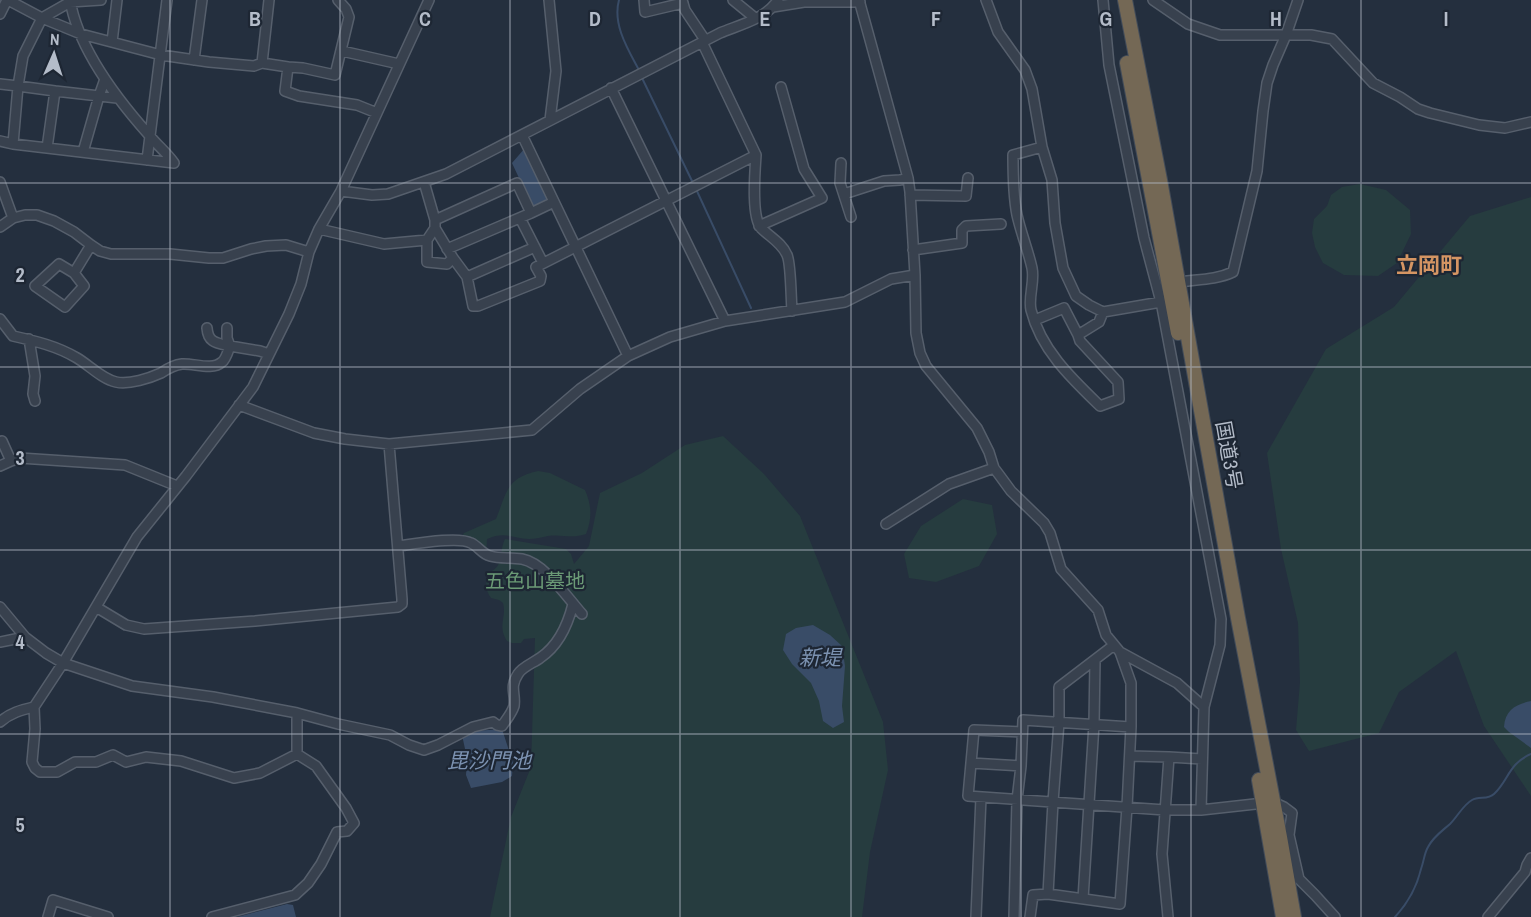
<svg xmlns="http://www.w3.org/2000/svg" width="1531" height="917" viewBox="0 0 1531 917" font-family="'Archivo Narrow','Noto Sans JP',sans-serif">
  <rect width="100%" height="100%" fill="#242f3e"/>
  <path fill="#263c3f" d="M 1360,184 L 1386,190 L 1410,210 L 1411,234 L 1397,263 L 1378,276 L 1344,275 L 1323,263 L 1315,247 L 1312,233 L 1314,219 L 1327,206 L 1331,195 L 1342,187 Z
    M 1531,197 L 1531,796 L 1484,726 L 1456,651 L 1399,692 L 1379,733 L 1309,751 L 1296,730 L 1300,682 L 1298,623 L 1281,549 L 1267,453 L 1326,349 L 1394,307 L 1470,216 Z
    M 723,436 L 764,474 L 800,516 L 883,722 L 888,770 L 870,852 L 862,917 L 490,917 L 511,817 L 531,767 L 535,638 L 524,639 L 521,643 L 512,643 L 507,641 C 497,625 507,618 503,603 L 499,600 L 491,598 C 486,592 484,581 489,574 C 493,569 497,569 499,563 C 502,555 501,547 505,539 L 566,549 L 571,554 L 574,564 L 589,546 L 600,493 L 642,473 L 685,445 Z
    M 538,471 L 550,473 L 585,490 C 592,506 592,519 586,534 C 572,539 562,534 548,536 C 542,537 535,539 529,539 C 511,538 505,531 487,539 L 486,555 L 459,541 L 464,533 L 496,519 C 507,492 506,478 538,471 Z
    M 963,499 L 992,505 L 997,534 L 979,566 L 936,582 L 909,578 L 904,554 L 921,526 Z"/>
  <path fill="#394c67" d="M 525,148 L 550,199 L 535,206 L 532,206 L 512,163 Z
    M 813,625 L 830,635 L 842,646 L 845,666 L 842,706 L 844,722 L 833,728 L 823,721 L 819,701 L 811,683 L 792,664 L 783,650 L 786,634 L 796,628 Z
    M 1531,701 L 1531,748 L 1509,732 L 1504,727 C 1505,710 1516,704 1531,701 Z
    M 502,729 L 513,763 L 512,776 L 502,782 L 471,788 L 466,775 L 467,758 L 462,735 L 474,731 Z
    M 287,904 L 293,905 L 296,917 L 237,917 Z"/>
  <g fill="none" stroke-linecap="round" stroke-linejoin="round">
    <path stroke="#394c67" stroke-width="2" d="M 619,0 C 612,25 629,51 640,72
      M 642,78 L 693,183
      M 696,189 L 751,308
      M 1395,917 C 1407,904 1417,886 1421,869 C 1424,861 1424,854 1428,847 C 1433,837 1442,831 1450,824 C 1458,816 1463,805 1472,800 C 1479,796 1488,800 1494,794 C 1509,780 1508,764 1531,754"/>
    <defs>
      <path id="minor" d="M 8,0 L 42,18 L 81,34 L 161,55 L 209,62 L 254,66 L 262,63 L 288,67 L 285,91 L 299,96 L 357,105 L 377,113
        M 101,0 L 70,2 L 42,18 L 23,56 L 18,86 L 55,91 L 117,98
        M 549,0 L 556,71 L 550,120
        M 644,0 L 645,12 L 683,3
        M 682,0 L 685,10 L 705,40
        M 733,0 L 755,18
        M 859,0 L 908,178 L 910,192 L 915,275 L 916,333 L 920,353 L 926,366 L 977,428 L 989,452 L 994,468 L 1000,476 L 1011,491 L 1044,523 L 1050,533 L 1061,569 L 1098,610 L 1106,635 L 1120,652 L 1131,683 L 1131,727 L 1127,807 L 1120,904 L 1048,894 L 1033,895 L 1030,917
        M 986,0 L 998,32 L 1025,70 L 1032,89 L 1042,147 L 1052,180 L 1055,223 L 1063,268 L 1076,296 L 1089,305 L 1103,312 L 1161,302
        M 1103,0 L 1109,65 L 1144,238 L 1161,302 L 1221,619 L 1220,645 L 1204,707 L 1201,810
        M 1153,0 L 1188,24 L 1220,35 L 1311,35 L 1332,39 L 1373,83 L 1400,97 L 1418,109 L 1430,113 L 1479,125 L 1505,128 L 1531,122
        M 773,7 L 804,2 L 860,2
        M 0,14 L 7,0
        M 112,42 L 117,0
        M 342,51 L 399,64
        M 194,60 L 202,0
        M 262,63 L 269,0
        M 288,67 L 303,68 L 335,75 L 349,17 L 346,9 L 338,0
        M 0,84 L 18,86 L 13,144
        M 611,88 L 725,321
        M 522,135 L 628,356
        M 0,141 L 13,144 L 174,163 C 167,153 157,145 149,135 C 117,99 78,49 70,0
        M 47,148 L 55,91
        M 83,152 L 99,96 L 105,79
        M 756,155 C 755,171 751,216 761,228 C 770,237 782,243 787,255 C 791,263 791,299 792,311
        M 147,160 L 167,0
        M 841,163 L 840,183 L 851,217
        M 0,182 L 13,218
        M 424,182 L 435,220 L 435,228 L 453,258 L 467,277 L 473,306 L 478,306 L 540,281 L 541,276 L 536,267 L 756,155 L 702,42
        M 341,191 L 372,195 L 388,194 L 446,174 L 720,33 C 739,25 766,19 778,0
        M 844,194 L 884,181 L 900,180 L 908,178
        M 910,195 L 966,196 L 968,178
        M 531,213 L 554,202
        M 520,218 L 543,263
        M 435,220 L 517,183 L 531,213 L 447,249
        M 759,226 L 822,198 L 804,169 L 781,87
        M 0,227 L 13,218 L 25,215 L 37,215 L 54,221 L 74,232 L 91,245 L 100,251 L 111,254 L 170,254 L 209,258 L 223,258 L 251,249 L 266,246 L 286,245 L 309,252
        M 435,228 L 427,240 L 427,262 L 447,264 L 453,258
        M 319,229 L 384,244 L 427,240
        M 913,250 L 962,243 L 962,230 L 966,226 L 1001,224
        M 74,273 L 84,286 L 65,307 L 35,286 L 59,264 L 74,273 L 91,245
        M 467,277 L 535,247
        M 1173,283 C 1192,279 1214,281 1233,272 L 1257,171 L 1263,111 L 1267,83 L 1273,65 L 1286,35 L 1298,0
        M 0,319 L 13,336 C 35,341 57,346 77,358 C 89,365 102,379 116,382 C 129,385 150,378 161,373 C 167,369 174,365 182,364 C 194,363 212,371 222,362 C 226,359 228,351 230,346 L 260,351 L 269,354
        M 1035,320 L 1064,308 L 1078,335 L 1080,341 L 1118,382 L 1119,399 L 1100,406 C 1072,379 1041,350 1031,310 C 1028,297 1035,282 1032,268 C 1028,250 1021,233 1017,215 C 1013,195 1013,175 1013,155 L 1042,147
        M 207,328 C 208,343 217,343 230,346 L 227,338 L 227,328
        M 1078,335 L 1099,322 L 1103,312
        M 29,339 L 35,376 L 33,394 L 35,401
        M 239,405 L 314,433 L 345,439 L 389,444 L 532,430 L 580,389 L 628,356 L 670,337 L 725,321 L 845,302 L 891,279 L 915,275
        M 11,461 L 20,458 L 125,465 L 177,486
        M 0,466 L 11,461 L 2,441
        M 886,524 L 949,484 L 994,468
        M 398,546 C 414,544 458,536 471,543 C 478,546 482,554 490,556 C 500,559 511,557 522,559 C 544,563 567,597 582,614
        M 0,607 L 25,637
        M 96,607 L 126,625 L 144,629 L 255,621 L 398,607 L 402,604 L 402,599 L 389,444
        M 0,642 L 25,637 L 46,653 L 63,663 L 132,686 L 213,697 L 297,713 L 338,724 L 390,735 L 409,745 L 424,750 L 438,745 L 473,727 L 493,722 L 497,725 L 502,726 C 506,720 512,713 514,706 C 516,693 509,688 518,674 C 522,667 533,663 540,658 C 558,646 568,624 573,604
        M 1120,652 L 1177,683 L 1204,707
        M 34,707 L 35,729 L 32,762 L 35,768 L 40,772 L 57,772 L 75,762 L 96,762 L 113,755 L 126,762 L 146,757 L 181,761 L 234,778 L 260,773 L 297,754
        M 0,722 C 10,713 21,710 34,707 L 63,663 L 137,537 L 186,476 L 253,387 L 289,314 L 301,284 L 309,252 L 319,229 L 341,191 L 429,0
        M 1022,732 L 974,730 L 968,796 L 1165,810 L 1201,810 L 1273,802 L 1284,807 L 1292,813 L 1289,835 L 1299,879 L 1315,895 L 1335,917
        M 1130,756 L 1169,757 L 1162,854 L 1168,917
        M 1169,757 L 1202,759
        M 971,763 L 1021,766
        M 1048,894 L 1053,802 L 1059,722 L 1059,687 L 1114,645
        M 1083,899 L 1094,724 L 1095,660
        M 48,917 L 53,900 L 108,917
        M 212,917 L 295,895 L 308,883 L 321,864 L 337,832 L 347,831 L 354,823 L 346,808 L 316,766 L 297,754 L 297,713
        M 976,917 L 981,797
        M 1014,917 L 1017,800 L 1021,766 L 1023,720 L 1131,727
        M 1488,917 L 1525,872 L 1527,865 L 1531,858"/>
      <path id="highway" d="M 1125,0 L 1160,180 L 1238,618 L 1280,837 L 1294,917
        M 1127,63 L 1178,333
        M 1259,780 L 1283,917"/>
    </defs>
    <use href="#minor" stroke="#565f6c" stroke-width="12"/>
    <use href="#highway" stroke="#434c59" stroke-width="16"/>
    <use href="#minor" stroke="#38414e" stroke-width="9"/>
    <use href="#highway" stroke="#746855" stroke-width="14"/>
  </g>
  <path fill="none" stroke="#b4bcc9" stroke-width="1.5" stroke-opacity="0.55" d="M 170,0 L 170,917M 340,0 L 340,917M 510,0 L 510,917M 680,0 L 680,917M 851,0 L 851,917M 1021,0 L 1021,917M 1191,0 L 1191,917M 1361,0 L 1361,917M 0,183 L 1531,183M 0,367 L 1531,367M 0,550 L 1531,550M 0,734 L 1531,734"/>
  <g text-anchor="middle" stroke-width="4.5" stroke-linejoin="round" paint-order="stroke">
    <g font-size="20" fill="#b4bcc9" stroke="#1d2633">
      <text transform="translate(1229 455) rotate(80)" y="7">国道3号</text>
    </g>
    <g font-size="20" fill="#6b9a76" stroke="#1d2633">
      <text x="535" y="588">五色山墓地</text>
    </g>
    <g font-size="21" font-style="italic" fill="#7c92b1" stroke="#1d2633">
      <text x="820" y="665">新堤</text>
      <text x="489" y="768">毘沙門池</text>
    </g>
    <g font-size="22" font-weight="bold" fill="#d59563" stroke="#1d2633">
      <text x="1429" y="273">立岡町</text>
    </g>
  </g>
  <g font-size="20" text-anchor="middle" font-weight="bold" fill="#b4bcc9" stroke="#1d2633" stroke-width="4.5" stroke-linejoin="round" paint-order="stroke">
    <text x="255" y="26">B</text>
    <text x="425" y="26">C</text>
    <text x="595" y="26">D</text>
    <text x="765" y="26">E</text>
    <text x="936" y="26">F</text>
    <text x="1106" y="26">G</text>
    <text x="1276" y="26">H</text>
    <text x="1446" y="26">I</text>
    <text x="20" y="282">2</text>
    <text x="20" y="465">3</text>
    <text x="20" y="649">4</text>
    <text x="20" y="832">5</text>
  </g>
  <g transform="translate(54 54) rotate(3)" stroke="#1d2633" stroke-width="4.5" paint-order="stroke">
  <path d="M0-4.5L10 22L0 15L-10 22Z" fill="#b4bcc9"/>
  <text y="-9" font-size="16" font-weight="bold" text-anchor="middle" fill="#b4bcc9">N</text>
  </g>
</svg>
